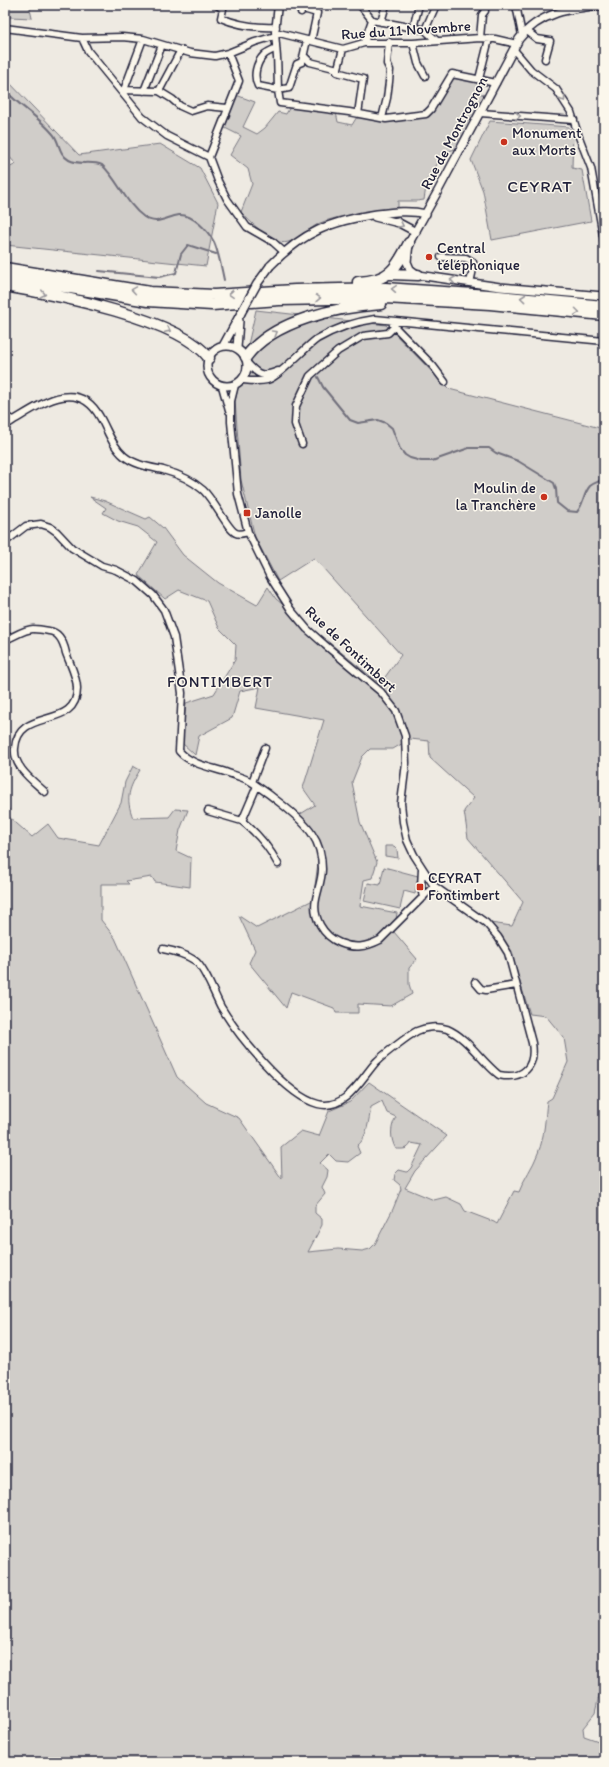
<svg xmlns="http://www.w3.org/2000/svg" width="609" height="1767" viewBox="0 0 609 1767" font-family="Itim,sans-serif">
  <rect width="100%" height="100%" fill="#eeeae2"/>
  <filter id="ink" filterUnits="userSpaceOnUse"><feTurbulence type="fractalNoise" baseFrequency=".025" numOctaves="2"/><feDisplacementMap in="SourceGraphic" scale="8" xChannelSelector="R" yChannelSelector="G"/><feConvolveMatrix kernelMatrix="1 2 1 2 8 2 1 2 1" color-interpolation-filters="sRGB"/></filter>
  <g filter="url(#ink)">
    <path fill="#d0cdc9" stroke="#797882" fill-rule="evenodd" d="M 5,5 L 29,5 L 32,18 L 10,17 L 5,26 Z
      M 5,71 L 7,80 L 79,155 L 160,144 L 200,168 L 218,203 L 206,266 L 5,245 L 5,170 L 16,164 L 5,152 Z
      M 459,78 L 481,82 L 478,93 L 485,95 L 456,149 L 445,152 L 427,180 L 424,200 L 417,201 L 398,201 L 398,209 C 374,212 341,214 320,223 C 307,229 294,246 279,242 C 267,238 249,221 241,212 L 252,184 L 248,169 L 230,155 L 241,136 L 223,127 L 236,95 L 255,102 L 243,127 L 257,134 L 265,128 L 278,112 L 286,114 L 290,107 L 336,112 L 338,122 L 352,125 L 358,115 L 387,122 L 428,116 L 452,79 Z
      M 490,121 L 569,127 L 573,132 L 572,168 L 582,170 L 591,221 L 492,240 L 483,191 L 471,160 Z
      M 256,310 L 386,325 L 449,389 L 604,429 L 604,1684 L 601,1687 L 595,1713 L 583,1728 L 584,1736 L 604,1743 L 604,1762 L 5,1762 L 5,808 L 9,809 L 8,816 L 32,837 L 48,824 L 58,838 L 99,845 L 121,803 L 125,782 L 133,766 L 140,770 C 129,788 125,798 133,818 L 169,817 L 175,809 L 188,810 L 180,830 L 176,851 L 191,858 L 190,887 L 155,882 L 152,877 L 126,881 L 129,884 L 101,884 L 101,920 L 115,938 L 177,1077 L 206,1103 L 239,1118 L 282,1179 L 281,1147 L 301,1131 L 319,1136 L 329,1111 L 350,1102 L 369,1082 L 447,1136 L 415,1171 L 405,1188 L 434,1200 L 446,1197 L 461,1204 L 465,1211 L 494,1222 L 497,1224 L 514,1191 L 519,1192 C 524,1178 533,1167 538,1153 C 545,1136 545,1118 547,1101 L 552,1098 L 568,1062 L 564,1038 L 546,1016 L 530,1014 L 510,951 L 490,923 L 512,926 L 523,902 L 468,838 L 464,811 L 474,798 L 430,758 L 429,741 L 410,739 L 393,749 L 370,749 L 362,757 L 352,782 L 360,822 L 377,862 L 372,878 L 364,880 L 360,906 L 397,913 L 394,932 L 417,959 L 409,968 L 409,984 L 412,994 L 391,1006 L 358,1004 L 358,1013 L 336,1013 L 334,1008 L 291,992 L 286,1008 L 249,963 L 255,950 L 239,916 L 257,928 L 313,900 L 320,848 L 299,815 L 315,805 L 303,788 L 324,720 L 256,708 L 260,687 L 240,691 L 232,718 L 199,736 L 195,755 L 182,743 L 186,703 L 214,694 L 235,660 L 236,645 L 219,628 L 207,601 L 179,590 L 165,599 L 138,575 L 157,542 L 138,527 L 118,521 L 103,513 L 106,508 L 90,497 L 105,501 L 146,519 L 150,517 L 163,528 L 183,555 L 218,583 L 257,605 L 268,587 L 276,599 L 380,684 L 401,655 L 314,558 L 278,581 L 255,537 L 241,480 L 235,401 ZM 382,1101 L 387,1113 L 396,1117 C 390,1127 390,1139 396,1149 C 403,1149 408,1150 411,1143 L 422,1145 L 411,1168 L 407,1172 L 399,1170 L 395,1174 L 394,1180 L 400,1185 L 401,1189 L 393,1209 L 375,1244 L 370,1249 L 362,1251 L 338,1249 L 308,1252 L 322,1225 L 322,1219 L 315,1213 L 315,1206 L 325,1194 L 322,1187 L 327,1177 L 328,1170 L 320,1163 L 329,1154 L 336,1161 L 348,1162 L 360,1153 L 357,1146 C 367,1139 369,1119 371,1107 Z
      M 385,846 L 394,846 L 397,849 L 398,858 L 385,856 Z
      M 384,867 L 418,876 L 415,894 L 404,891 L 400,909 L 364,901 L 368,883 L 380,885 Z"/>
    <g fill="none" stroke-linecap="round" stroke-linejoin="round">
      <path stroke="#716f7c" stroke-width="2" d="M 5,90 C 19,106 39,117 53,134 C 60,142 58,154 69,160 C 80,166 91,160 102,165 C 118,180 126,204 144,217 C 157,226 166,217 179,215 C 193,214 208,231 214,242 C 218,251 222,270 224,280
        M 99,271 L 159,277 L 176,273 L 181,254 L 188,245 L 216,254
        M 318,377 L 323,387 L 350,420 L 358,423 L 378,420 L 386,423 L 392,428 L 400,449 L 405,455 L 410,458 L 421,461 L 432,461 L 469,448 L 489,448 L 496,453 L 518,461 L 554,483 L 556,489 L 557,503 L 567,511 L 577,512 C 584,504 583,494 590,486 C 595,482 600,482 604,478"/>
      <defs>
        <path id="minor" d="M 217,5 L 223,9 L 221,18 C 240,26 256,28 276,27
          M 360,5 L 372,20
          M 516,5 L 522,35
          M 301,12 L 303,9 L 317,13 L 311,41
          M 381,22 L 386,5
          M 5,28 L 82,38 L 122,37 L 143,39 L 190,53 L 215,56 L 228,53 L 255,42 L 275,36
          M 413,28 L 419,5
          M 425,30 L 436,5
          M 527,31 L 537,39 L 550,41 L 545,59
          M 275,32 L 343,49 L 364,43 L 413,43 L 480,38 L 495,39 L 517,44
          M 82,38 L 88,51 L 142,117 L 167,136 L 209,157 L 218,181 L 227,199 L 247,227 L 273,242 L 284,252
          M 480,38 L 482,15 L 485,11 L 484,5
          M 307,40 L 302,62 L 297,64 L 289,88 L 278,90 L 280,103 L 349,112 L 386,119 L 426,114 L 431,109 L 452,74 L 496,83
          M 364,43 L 372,20 L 425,30 L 437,41
          M 413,43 L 418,63 L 425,76
          M 276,48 C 273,50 267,52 264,55 C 256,63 253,76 258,86 L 278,90 C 278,71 277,51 275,32 L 278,5
          M 343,49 L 337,72 L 363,79 L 358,114
          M 514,50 L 531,70 L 556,89 L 571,112 L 579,137 L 591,168 L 604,241
          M 304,56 L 310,62 L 338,69
          M 479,79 L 489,39
          M 120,90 L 159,91 L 172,99 L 180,106 L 191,111 L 207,106 L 227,108
          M 124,90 L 143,39
          M 144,91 L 162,45
          M 159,91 L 181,50
          M 480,113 L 574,120
          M 382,118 L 387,98 L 389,82 L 390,70 L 387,64 L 389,42
          M 209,157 L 239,81 L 228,53
          M 441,257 L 466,258 L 473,262 L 473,269 L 470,283
          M 393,325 L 433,366 L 445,382
          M 248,364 C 259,376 263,377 278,371
          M 242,380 C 251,381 259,382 267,380 C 279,377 304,348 317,339 C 336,328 353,322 375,319 L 604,341
          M 222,386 L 229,411
          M 5,417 L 14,420 C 41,404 78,377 100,417 C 107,429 112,446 124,456 C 135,465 149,467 163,470 C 178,474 192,480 203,490 C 214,500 228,530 236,533 C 240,535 244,533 248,532
          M 5,426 L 14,420
          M 302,444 L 295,424 L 296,406 L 310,376 L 338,351 L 363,336 L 388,333 L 394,327
          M 5,542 L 26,526 L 41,524 L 50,527 L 57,532 L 72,548 L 102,566 L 116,570 L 137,581 L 153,595 L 164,610 L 174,637 L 182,693 L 179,751 C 191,765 211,767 228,773 C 236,776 246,778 253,783 C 268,793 303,819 312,834 C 319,844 322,857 322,869 C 322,879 318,889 316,899 C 312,917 323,936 340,943 C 355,949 366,947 380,940 L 434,886
          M 5,640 C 13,637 25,629 33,629 C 38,629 44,630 49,631 C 60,632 64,644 66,653 C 70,664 77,677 77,688 C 78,731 18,706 15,748 C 13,767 32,780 45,792
          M 252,782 L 265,748
          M 208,811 L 242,821 L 257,786
          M 242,821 C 257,833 269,847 278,864
          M 422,869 L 421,887 L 423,898
          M 163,949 C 174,951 185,954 194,960 C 204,966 215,996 221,1007 C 238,1035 286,1096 318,1104 C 345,1111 361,1079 376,1062 C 382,1056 409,1035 417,1031 C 426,1027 438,1026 447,1029 C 468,1038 481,1061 499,1075 C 523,1080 536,1067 532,1043 L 508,953 L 498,937 L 486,923 L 434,886 L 414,855 L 407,840 L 403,822 L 401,803 L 406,763 L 405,736 L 396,711 L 381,692 L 325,645 L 307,629 L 291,610 L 270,577 L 248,532 L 238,494 L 231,422 L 231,401 L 235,385
          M 475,982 L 481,989 L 486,990 L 516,985"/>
        <path id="tertiary" d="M 603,5 C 571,8 540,12 519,39 L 438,191 L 409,243 L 407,262 L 410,269 L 418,275 L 500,287 L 603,296
          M 375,217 L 399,223 L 416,232
          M 270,266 C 303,232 331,221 377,214 C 393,212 410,210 426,214
          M207 366a20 20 0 1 1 40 0a20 20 0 1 1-40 0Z
          M 223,346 L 241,313
          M 237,348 L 239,321"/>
        <path id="trunk" d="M 5,268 L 150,292 L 214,295 L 295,290 L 385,288 L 488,295 L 604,306
          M 390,274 L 418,275
          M 5,277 L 148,301 L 212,305 L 279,300 L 385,298 L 490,304 L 604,315
          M 358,282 C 389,281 396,269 409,243
          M 5,286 C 53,294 181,319 209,358
          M 603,296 L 604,296
          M 246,357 C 273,320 338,307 381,304"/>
      </defs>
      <use href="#minor" stroke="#22223b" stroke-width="9"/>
      <use href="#tertiary" stroke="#22223b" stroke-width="10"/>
      <use href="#trunk" stroke="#22223b" stroke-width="13"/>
      <use href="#minor" stroke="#fbf7ec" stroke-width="6"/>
      <use href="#tertiary" stroke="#fbf7ec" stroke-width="7"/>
      <use href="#trunk" stroke="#fbf7ec" stroke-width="10"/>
      <defs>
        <path id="tertiary-bridge" d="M 241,313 L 257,284 L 270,266"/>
      </defs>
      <use href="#tertiary-bridge" stroke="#22223b" stroke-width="10" stroke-linecap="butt"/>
      <use href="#tertiary-bridge" stroke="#fbf7ec" stroke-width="7"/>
    </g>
    <defs><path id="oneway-chevron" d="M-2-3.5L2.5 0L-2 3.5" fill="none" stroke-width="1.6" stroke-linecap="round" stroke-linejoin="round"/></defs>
    <g stroke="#99979c">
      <use href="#oneway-chevron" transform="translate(563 99) rotate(57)"/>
      <use href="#oneway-chevron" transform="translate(518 116) rotate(4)"/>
      <use href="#oneway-chevron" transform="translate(401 225) rotate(25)"/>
      <use href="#oneway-chevron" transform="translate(453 280) rotate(-171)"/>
      <use href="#oneway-chevron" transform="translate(394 289) rotate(-176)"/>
      <use href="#oneway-chevron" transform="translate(134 290) rotate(-171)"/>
      <use href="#oneway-chevron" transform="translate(43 294) rotate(13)"/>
      <use href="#oneway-chevron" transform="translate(231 294) rotate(177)"/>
      <use href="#oneway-chevron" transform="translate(318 298) rotate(-2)"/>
      <use href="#oneway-chevron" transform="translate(523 298) rotate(-174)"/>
      <use href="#oneway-chevron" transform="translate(577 312) rotate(7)"/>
      <use href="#oneway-chevron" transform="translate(168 330) rotate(27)"/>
      <use href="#oneway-chevron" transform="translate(275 333) rotate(-30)"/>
    </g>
  </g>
  <g fill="#c8321e" stroke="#fbf7ec" stroke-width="1.5">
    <circle cx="504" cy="142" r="4"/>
    <circle cx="429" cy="257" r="4"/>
    <circle cx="544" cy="497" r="4"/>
    <rect x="243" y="509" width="8" height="8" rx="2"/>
    <rect x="416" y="883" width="8" height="8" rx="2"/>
  </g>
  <g text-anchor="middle" stroke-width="3" stroke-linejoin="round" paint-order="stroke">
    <g font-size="15" fill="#22223b" stroke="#fbf7ec">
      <text transform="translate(406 30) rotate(-4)" y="5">Rue du 11 Novembre</text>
      <text transform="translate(454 133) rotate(-62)" y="5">Rue de Montrognon</text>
      <text transform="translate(351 649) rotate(43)" y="5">Rue de Fontimbert</text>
    </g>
    <g font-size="15" fill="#22223b" stroke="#fbf7ec" text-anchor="start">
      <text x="512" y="138">Monument<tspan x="512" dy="17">aux Morts</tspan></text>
      <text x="437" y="253">Central<tspan x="437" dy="17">téléphonique</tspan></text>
      <text x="536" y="493" text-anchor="end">Moulin de<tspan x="536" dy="17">la Tranchère</tspan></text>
      <text x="255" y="518">Janolle</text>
      <text x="428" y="883">CEYRAT<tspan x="428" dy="17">Fontimbert</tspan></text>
    </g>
    <g font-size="16" letter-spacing="1" fill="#22223b" stroke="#fbf7ec">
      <text x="220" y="687">FONTIMBERT</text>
    </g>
    <g font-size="17" letter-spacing="1" fill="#22223b" stroke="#fbf7ec">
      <text x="540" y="192">CEYRAT</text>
    </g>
  </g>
  <rect width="609" height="1767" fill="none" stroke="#fbf7ec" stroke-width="20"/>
  <rect x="10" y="10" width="589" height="1747" fill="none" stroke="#22223b" stroke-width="1.5" filter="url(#ink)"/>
</svg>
